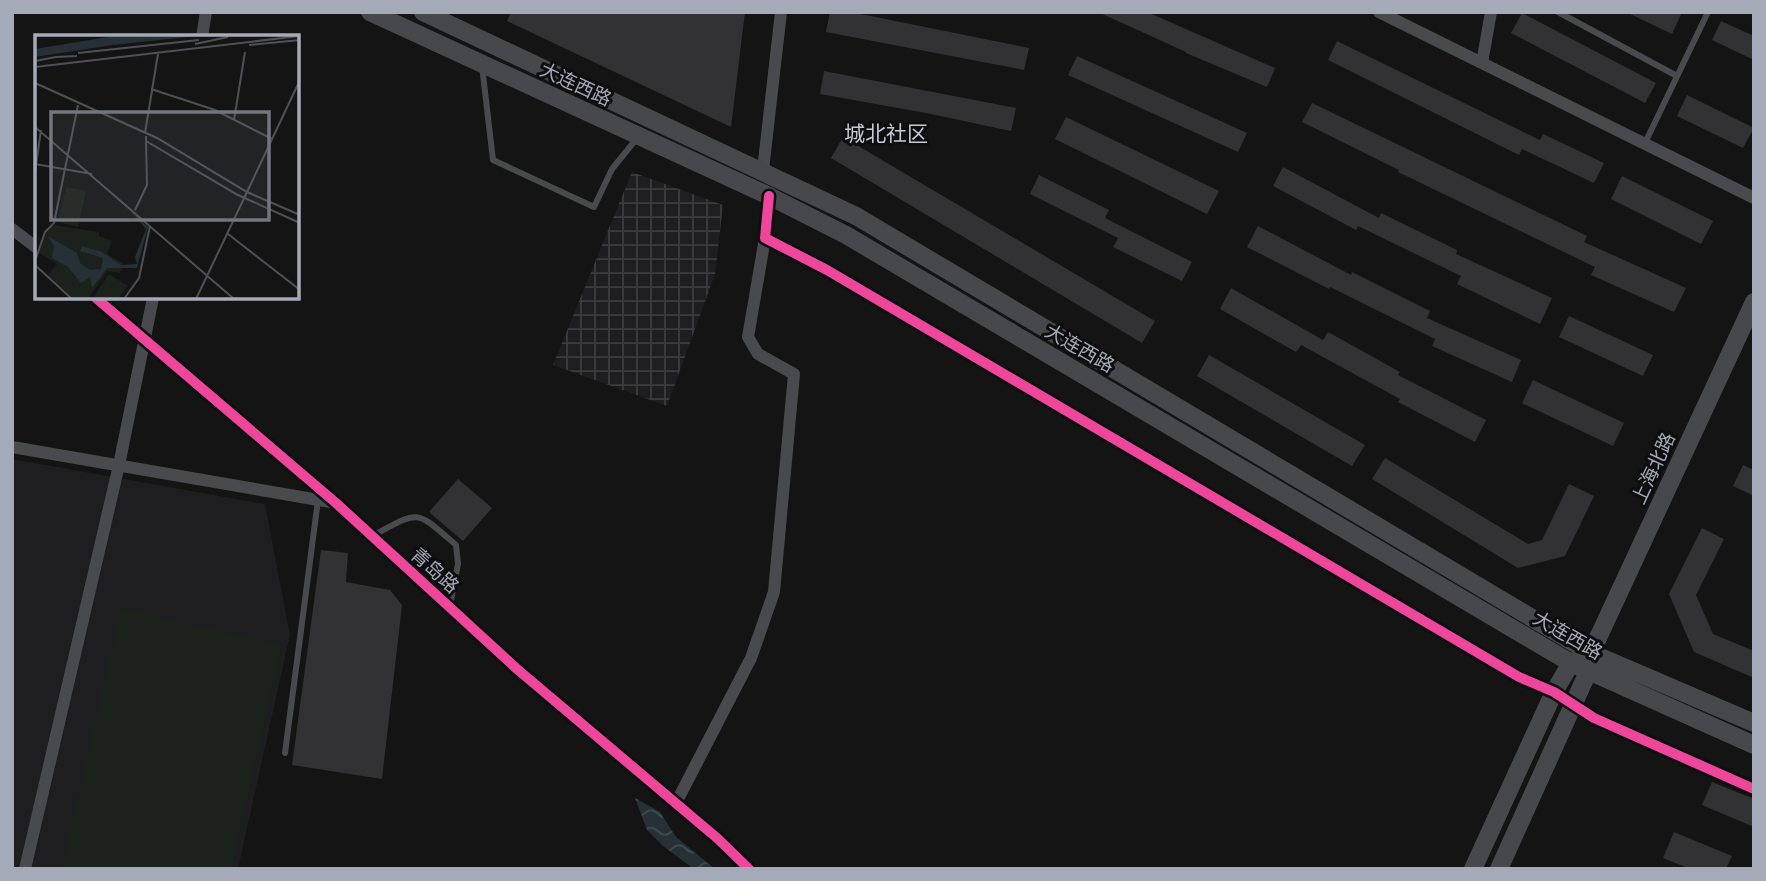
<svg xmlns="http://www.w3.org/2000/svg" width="1766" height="881" viewBox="0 0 1766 881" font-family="'Fira Sans','Noto Sans SC',sans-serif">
  <defs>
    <pattern id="industrial-grid" width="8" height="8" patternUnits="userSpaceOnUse" patternTransform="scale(1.75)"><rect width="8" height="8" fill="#1e1e20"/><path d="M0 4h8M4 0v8" fill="none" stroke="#3c3c3e"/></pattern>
    <pattern id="water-waves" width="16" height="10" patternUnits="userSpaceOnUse" patternTransform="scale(1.75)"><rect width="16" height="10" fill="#263037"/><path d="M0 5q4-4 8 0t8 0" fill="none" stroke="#424b52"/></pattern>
  </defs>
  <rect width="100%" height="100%" fill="#141414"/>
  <path fill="#1e1e20" d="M 12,459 L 265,504 L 290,635 L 238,869 L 12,869 Z"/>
  <path fill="url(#industrial-grid)" d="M 632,172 L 723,205 L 715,274 L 667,406 L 553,365 Z"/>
  <path fill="#1a221b" d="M 121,608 L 282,645 L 231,869 L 61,869 Z"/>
  <path fill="url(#water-waves)" d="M 635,798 L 660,812 L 676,837 L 715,869 L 694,869 L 663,846 L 647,830 Z"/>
  <path fill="#323234" d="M 511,12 L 745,12 L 731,127 L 507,21 Z
    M 830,12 L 851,12 L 1029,48 L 1024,70 L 826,32 Z
    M 1098,12 L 1147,12 L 1275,68 L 1267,87 L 1186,53 L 1186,52 Z
    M 1626,12 L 1682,12 L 1672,34 Z
    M 1522,13 L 1656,83 L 1645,103 L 1511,33 Z
    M 1721,21 L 1754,36 L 1754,60 L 1712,40 Z
    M 1337,41 L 1540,140 L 1543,134 L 1604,163 L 1594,183 L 1522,149 L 1519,155 L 1328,60 Z
    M 1077,56 L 1247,133 L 1238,152 L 1068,75 Z
    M 824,71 L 1016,108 L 1011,131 L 926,113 L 820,94 Z
    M 1687,95 L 1754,128 L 1743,148 L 1677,116 Z
    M 1312,103 L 1587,236 L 1584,242 L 1686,288 L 1674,312 L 1591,275 L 1595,267 L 1398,172 L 1399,170 L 1302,122 Z
    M 1066,117 L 1219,191 L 1207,214 L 1055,139 Z
    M 843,137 L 1155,321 L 1142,343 L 831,158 Z
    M 1283,167 L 1379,218 L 1381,213 L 1457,250 L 1456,254 L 1552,298 L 1540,324 L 1457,284 L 1461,276 L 1358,226 L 1356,230 L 1273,186 Z
    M 1039,175 L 1109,210 L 1105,218 L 1192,262 L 1182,281 L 1113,247 L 1118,238 L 1030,194 Z
    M 1622,176 L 1713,221 L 1701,244 L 1611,199 Z
    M 1258,226 L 1351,275 L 1352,272 L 1430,311 L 1427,318 L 1521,360 L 1512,382 L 1432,346 L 1435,339 L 1330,287 L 1329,289 L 1247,247 Z
    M 1231,288 L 1323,340 L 1328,332 L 1400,372 L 1398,375 L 1486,420 L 1475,442 L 1398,402 L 1400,399 L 1301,345 L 1296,352 L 1220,309 Z
    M 1569,316 L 1653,355 L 1643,376 L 1559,337 Z
    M 1209,355 L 1365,445 L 1352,466 L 1197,376 Z
    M 1533,380 L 1624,423 L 1613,446 L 1522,403 Z
    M 1385,458 L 1528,544 L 1542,540 L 1569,484 L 1594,496 L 1565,556 L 1518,568 L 1372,479 Z
    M 1743,465 L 1754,470 L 1754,496 L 1733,486 Z
    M 458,479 L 492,508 L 463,541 L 429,512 Z
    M 1702,528 L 1724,539 L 1696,595 L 1713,634 L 1754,651 L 1754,678 L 1694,652 L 1669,594 Z
    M 321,550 L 348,553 L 346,582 L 390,590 L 402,605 L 382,779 L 292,765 Z
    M 1712,782 L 1754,799 L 1754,827 L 1702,805 Z
    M 1674,832 L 1732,856 L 1726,869 L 1690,869 L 1663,858 Z"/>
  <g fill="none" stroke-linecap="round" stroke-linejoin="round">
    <path stroke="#484a4d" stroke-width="6" d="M 1558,12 L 1677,76
      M 482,66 L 493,160 L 594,207 L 612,169 L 638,137
      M 1645,143 L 1708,12
      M 372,536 C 421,510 414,509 456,545 L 458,564 L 450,606
      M 285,753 L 318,500"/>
    <path stroke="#484a4d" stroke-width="12" d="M 1379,12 L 1754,198
      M 202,37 L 206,12
      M 1482,63 L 1491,12
      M 763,170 L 781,12
      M 769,196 L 765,238 L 827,270 L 1519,677 L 1554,692 L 1594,718 L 1754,789
      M 12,229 L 37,248
      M 96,298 L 336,503 L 517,669 L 717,838 L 749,869
      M 12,447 L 336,503
      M 676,803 L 751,658 L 774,592 L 794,374 L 758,354 L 748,337 L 765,238
      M 25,869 L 119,465 L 153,298"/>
    <path stroke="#46484c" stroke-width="18" d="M 370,12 L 769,196 L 846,235 L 1571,663 L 1754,745
      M 423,12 L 856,216 L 1591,653 L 1754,723
      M 1473,869 L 1554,692 L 1571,663 L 1581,658
      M 1499,869 L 1588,672 L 1591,653 L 1754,302"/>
    <defs>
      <path id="cycleway" d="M 769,196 L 765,238 L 827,270 L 1519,677 L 1554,692 L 1594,718 L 1754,789
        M 96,298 L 336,503 L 517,669 L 717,838 L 749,869"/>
    </defs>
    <use href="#cycleway" stroke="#0e0e10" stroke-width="15"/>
    <use href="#cycleway" stroke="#ed469a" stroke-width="10"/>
  </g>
  <g text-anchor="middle" stroke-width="6" stroke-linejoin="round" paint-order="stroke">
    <g font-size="19" fill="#a4aab7" stroke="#0e0e10">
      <text transform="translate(576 84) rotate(25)" y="7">大连西路</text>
      <text transform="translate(1080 348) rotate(30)" y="7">大连西路</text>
      <text transform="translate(1653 468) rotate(-65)" y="7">上海北路</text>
      <text transform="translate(435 570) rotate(42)" y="7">青岛路</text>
      <text transform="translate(1568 635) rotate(30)" y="7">大连西路</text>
    </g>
    <g font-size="21" fill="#c5c9d3" stroke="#0e0e10">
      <text x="886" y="141">城北社区</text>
    </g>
  </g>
  <g transform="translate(35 35)">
    <rect width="264" height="264" fill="#141414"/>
    <path d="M 31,152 L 51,156 L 43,192 L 23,187 ZM 19,190 L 64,197 L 64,201 L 77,206 L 72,219 L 88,228 L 85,238 L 72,236 L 53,264 L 39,264 L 13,240 L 22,229 L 4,218 L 9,199 ZM 74,239 L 93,251 L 83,264 L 57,264 Z" fill="#1a221b"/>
    <path d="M 171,0 L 78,10 L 0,22 L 0,14 L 73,2 ZM 95,175 L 113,192 L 102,233 L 72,233 L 57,253 L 55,242 L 46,248 L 33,232 L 17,223 L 19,211 L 13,201 L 42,218 L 45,228 L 55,235 L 66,234 L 68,223 L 45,216 L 47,211 L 67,217 L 86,230 L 102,229 L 100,222 L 111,194 Z" fill="#263037"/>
    <path fill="none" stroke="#4e5055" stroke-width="2" d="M 160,9 L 193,2M 214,10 L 265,5M 43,18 L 164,5M 21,22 L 42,21M 0,26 L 21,22M 0,32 L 265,1M 0,48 L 122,103 L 212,157 L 265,180M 116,54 L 180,75 L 237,104M 199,85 L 210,17M 0,92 L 199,264M 110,98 L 123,19M 111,101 L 111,106 L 203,160 L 265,188M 0,129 L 57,139M 0,137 L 6,95M 212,157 L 265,45M 100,175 L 112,150 L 111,106M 193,199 L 265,255M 0,226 L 10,197 L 19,188 L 43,70M 0,230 L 37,264M 89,264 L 104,243 L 115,191M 161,264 L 212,157"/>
    <path fill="#72767e" fill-opacity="0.15" stroke="#72767e" stroke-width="3.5" d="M 16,77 L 234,77 L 234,185 L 16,185 Z"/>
    <rect width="264" height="264" fill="none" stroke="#a4aab7" stroke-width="3.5"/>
  </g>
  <rect width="1766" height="881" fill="none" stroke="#a4aab7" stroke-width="28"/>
</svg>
